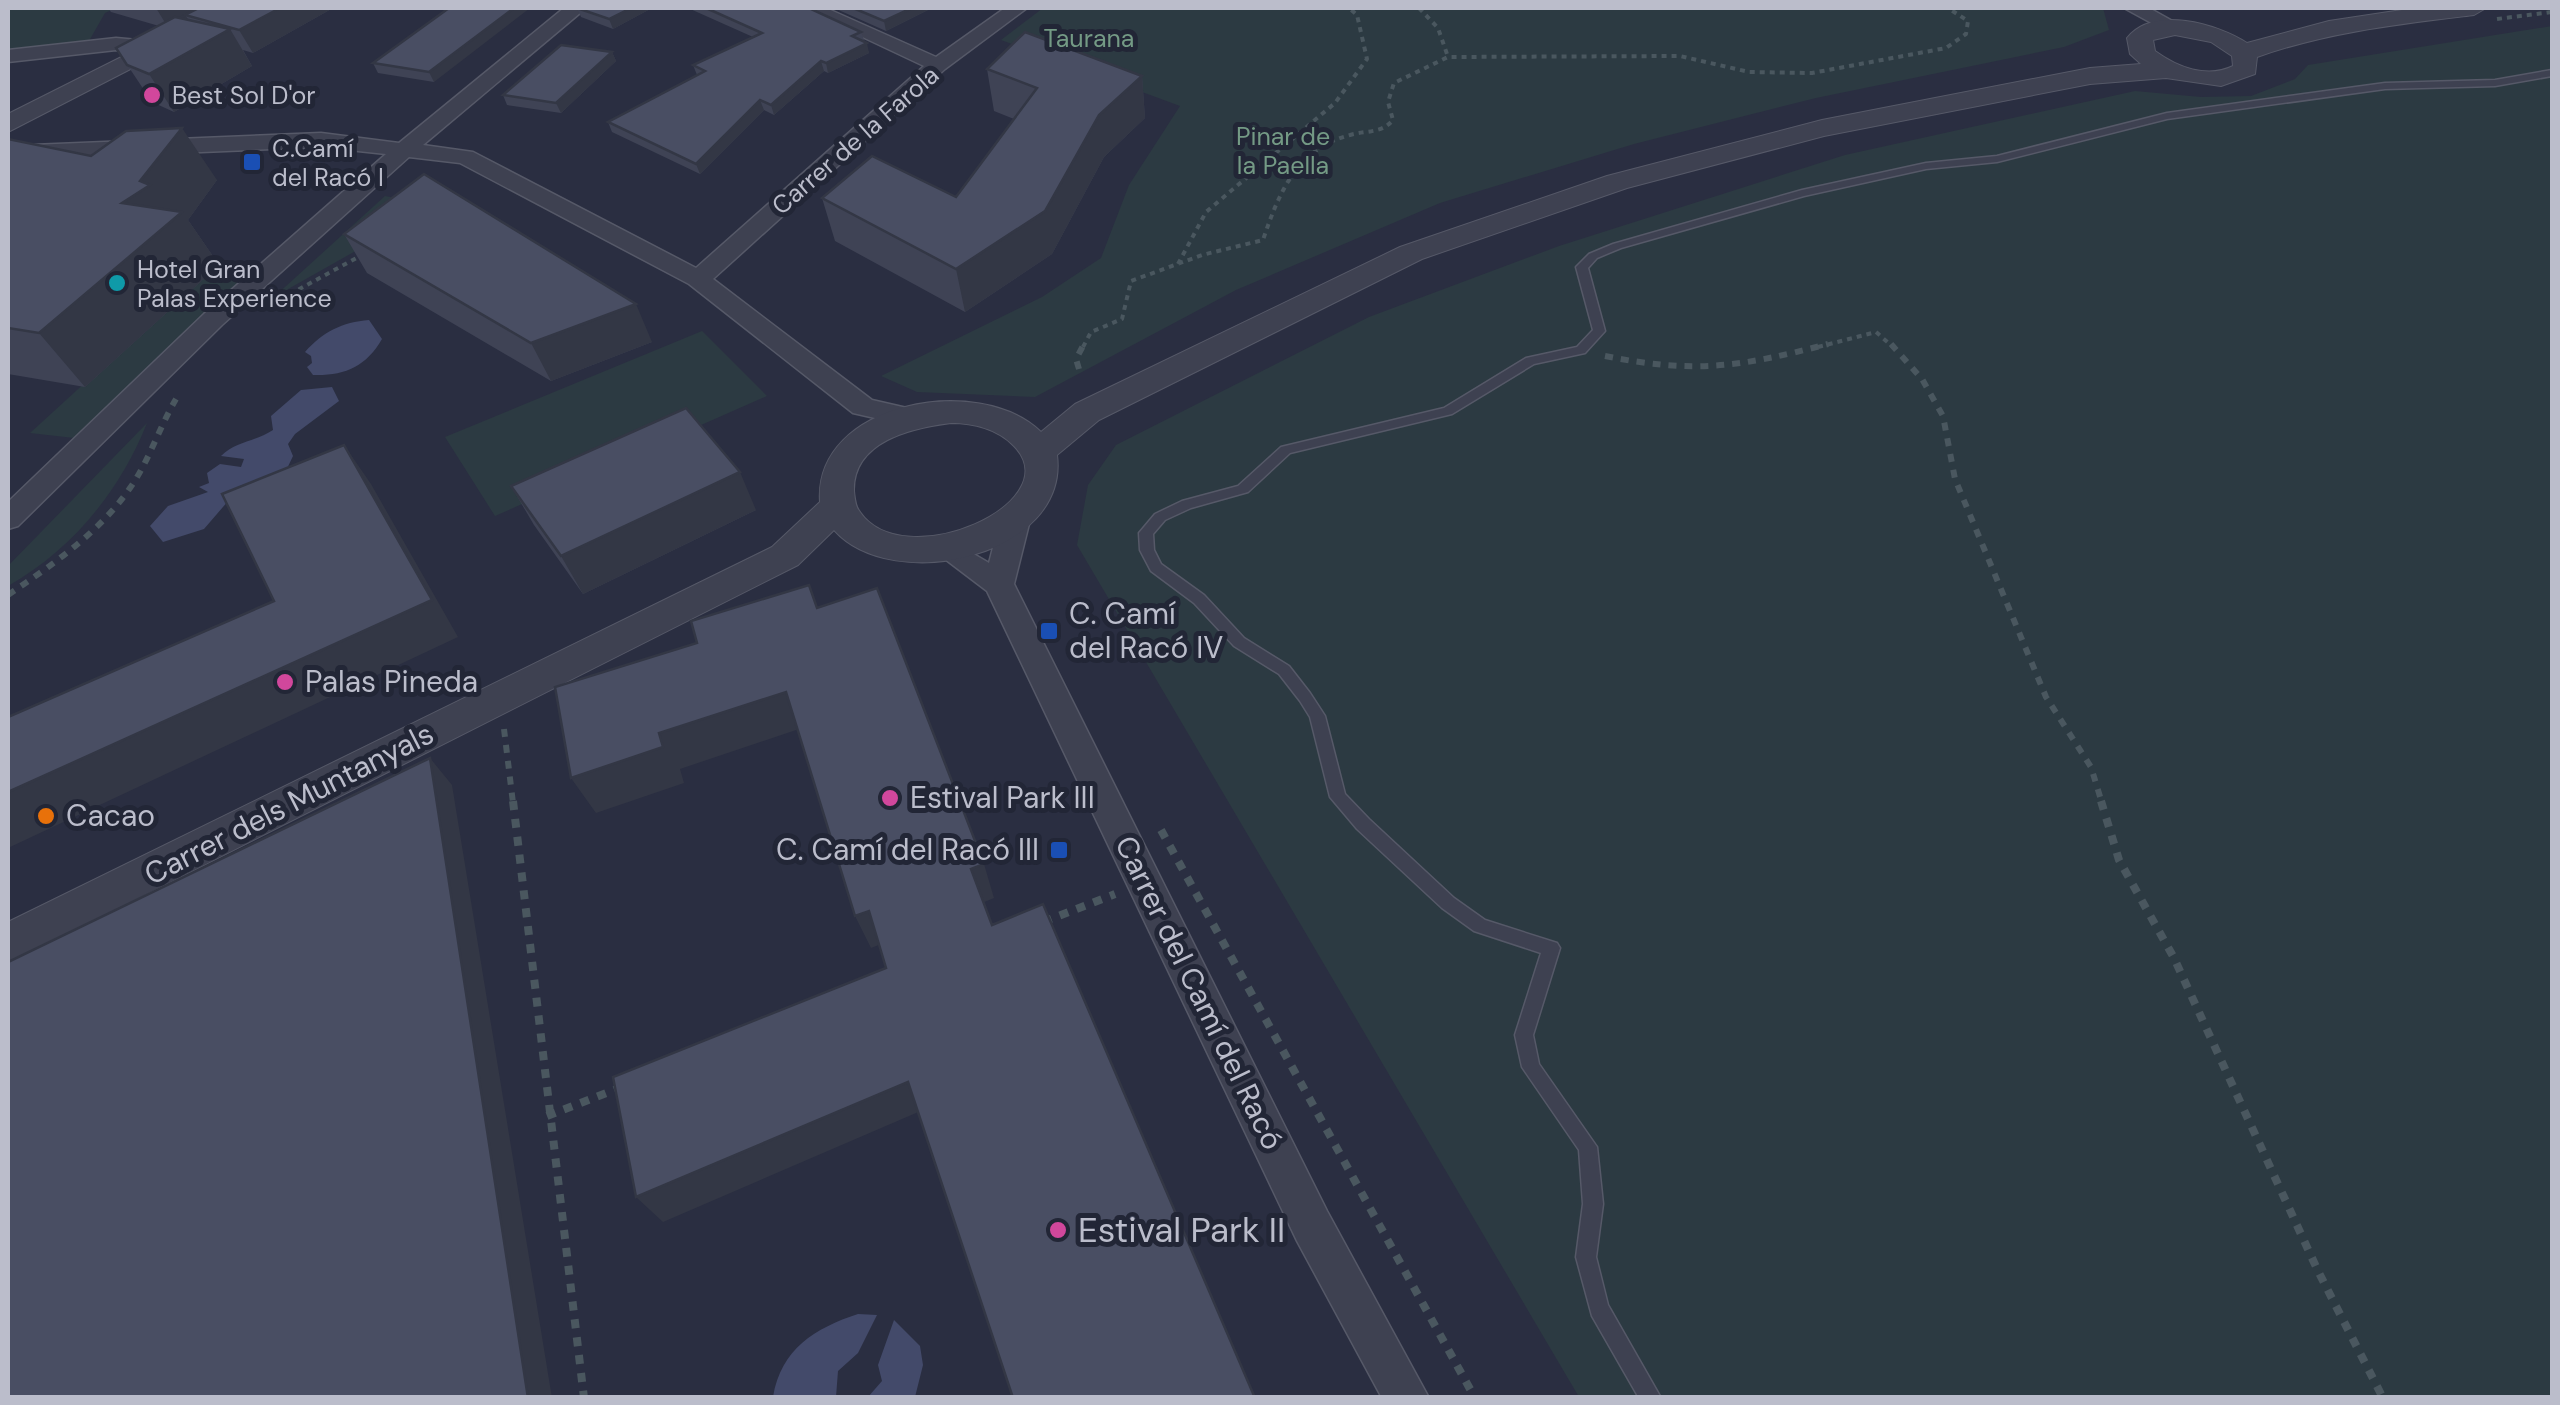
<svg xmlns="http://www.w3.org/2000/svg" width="2560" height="1405" viewBox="0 0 2560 1405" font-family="'DM Sans',sans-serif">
  <rect width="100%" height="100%" fill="#2a2e41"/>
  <path fill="#2c3a42" d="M 8,8 L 116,8 L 105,13 L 89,41 L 8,53 Z
    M 1043,8 L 2103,8 L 2109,30 L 2064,47 L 1816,98 L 1634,144 L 1440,203 L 1236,290 L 1035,397 L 917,392 L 881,376 L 1042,297 L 1101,258 L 1129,185 L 1180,106 L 1001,40 Z
    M 2552,26 L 2552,1397 L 1579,1397 L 1077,545 L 1088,485 L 1116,445 L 1369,317 L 1559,246 L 1845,155 L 2135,91 L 2201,97 L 2251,96 L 2295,79 L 2308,65 Z
    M 385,196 L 401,199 L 368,244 L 274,297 Z
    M 216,263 L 258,271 L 74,438 L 30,433 Z
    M 702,331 L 767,396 L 495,516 L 445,437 Z
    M 147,423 C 120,491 72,550 8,586 L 8,566 Z"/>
  <path fill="#434a6a" d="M 369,320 L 382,339 C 366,367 344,376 313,375 L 307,367 L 312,363 L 311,356 L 305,352 C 323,332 342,322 369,320 Z
    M 332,387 L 339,401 L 295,434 L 288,444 L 293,456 L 284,475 L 229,500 L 204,529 L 163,542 L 150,526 L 168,506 L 208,492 L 199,487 L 209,483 L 207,473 L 220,464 L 241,467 L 244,459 L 221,456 C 236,441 255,442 273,430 L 271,416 L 301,390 Z
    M 858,1314 L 877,1315 L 858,1353 L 838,1371 L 836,1397 L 773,1397 C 781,1349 815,1328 858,1314 Z
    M 894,1320 L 920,1346 L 923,1365 L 915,1397 L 868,1397 L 882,1381 L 878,1365 Z"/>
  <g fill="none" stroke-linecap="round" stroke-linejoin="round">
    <defs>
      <path id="service" d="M 2552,70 L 2552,76 L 2495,86 L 2385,89 L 2167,119 L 1997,162 L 1926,169 L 1804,196 L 1621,248 L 1597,258 L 1588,268 L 1605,331 L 1585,353 L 1534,364 L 1452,414 L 1290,453 L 1248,492 L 1191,508 L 1165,520 L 1153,534 L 1154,550 L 1161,564 L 1204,595 L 1244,638 L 1289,666 L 1310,693 L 1325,716 L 1345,794 L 1369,819 L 1454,898 L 1485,920 L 1557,943 L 1560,948 L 1533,1035 L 1539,1064 L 1597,1147 L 1603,1204 L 1596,1257 L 1608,1305 L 1661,1398 L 1639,1398 L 1592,1316 L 1576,1257 L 1583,1204 L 1579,1150 L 1522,1067 L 1515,1035 L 1541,953 L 1474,931 L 1442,908 L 1357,829 L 1330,797 L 1310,717 L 1300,701 L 1279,674 L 1234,646 L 1194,603 L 1151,571 L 1140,550 L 1139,533 L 1155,514 L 1182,501 L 1238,486 L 1281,447 L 1444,408 L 1526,358 L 1577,347 L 1593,330 L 1576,267 L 1589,254 L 1613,244 L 1802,190 L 1926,163 L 1997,156 L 2167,113 L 2385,83 L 2495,80 Z"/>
      <path id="minor" d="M 564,8 L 586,8 L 423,145 L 473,152 L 696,268 L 924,66 L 801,8 L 826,8 L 936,57 L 1005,8 L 1027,8 L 945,69 L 713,279 L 872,400 L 920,411 L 924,417 L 920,423 L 910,426 L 853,413 L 689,284 L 460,163 L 409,157 L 222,325 L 18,526 L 8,529 L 8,502 L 204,314 L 386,154 L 321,147 L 8,160 L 8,146 L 321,133 L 399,143 Z
        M 2124,8 L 2149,8 L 2185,28 L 2168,32 Z
        M 116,38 L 159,42 L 169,48 L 159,54 L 116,50 L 8,62 L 8,50 Z
        M 1015,510 L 1030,520 L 1014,584 L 1327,1211 L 1429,1398 L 1382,1398 L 1297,1241 L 987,591 L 933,550 L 937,542 L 948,539 L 989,563 L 1000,520 Z"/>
      <path id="tertiary" d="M 219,8 L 249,8 L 8,132 L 8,114 Z
        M 2415,8 L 2486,8 L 2474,15 C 2400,24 2327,32 2257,57 L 2255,74 L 2221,86 L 2166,78 L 2090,84 L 1824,136 L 1627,188 L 1422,259 L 1099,420 L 1057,455 C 1070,556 893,596 834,530 L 798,565 L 8,964 L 8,922 L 772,547 L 820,502 C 813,402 980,372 1041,432 L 1075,404 L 1400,247 L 1607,176 L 1822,120 L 2090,68 L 2141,64 L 2130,54 L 2127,38 C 2153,5 2218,24 2247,43 L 2329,21 ZM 2175,35 L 2211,42 L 2232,56 L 2233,66 C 2207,79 2177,67 2155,51 L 2153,40 ZM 951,423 C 973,423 998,429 1014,446 C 1070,503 904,576 860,512 C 855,506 855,499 854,491 C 853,441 912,428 951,423 Z"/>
    </defs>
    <use href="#service" stroke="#565968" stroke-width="3"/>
    <use href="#minor" stroke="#565968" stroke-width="3"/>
    <use href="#tertiary" stroke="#565968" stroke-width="2"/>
    <path stroke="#4a575f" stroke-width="4" stroke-dasharray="5 5" stroke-linecap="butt" d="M 1419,8 L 1438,28 L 1448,57
      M 2497,19 L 2552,12
      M 1178,264 L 1206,212 L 1335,103 L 1367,59 L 1357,15 L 1349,8
      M 281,299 L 362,255
      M 1083,347 L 1091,332 L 1122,319 L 1131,281 L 1202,255 L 1263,240 C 1279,192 1297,149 1350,135 C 1367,130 1381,134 1393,120 L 1388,102 L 1394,83 L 1448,57 L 1680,56 L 1749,72 L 1812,73 L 1946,48 L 1966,34 L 1968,21 L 1948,8
      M 1818,347 L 1876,332 L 1893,347"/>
    <path stroke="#4a575f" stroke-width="6" stroke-dasharray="8 8" stroke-linecap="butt" d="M 1891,344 L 1922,379 L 1943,416 L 1955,479 L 2046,697 L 2091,767 L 2102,803
      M 1605,356 C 1695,374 1740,367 1828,344
      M 1079,369 L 1076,359 L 1084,344
      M 8,595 C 52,565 99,533 130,488 C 149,461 159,428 176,399
      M 504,729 L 513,803"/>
    <path stroke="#4a575f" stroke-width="8" stroke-dasharray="9 9" stroke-linecap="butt" d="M 513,801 L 584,1398
      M 2101,801 L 2119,860 L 2174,958 L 2318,1271 L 2383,1398
      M 1161,830 L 1475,1398
      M 1043,922 L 1115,894
      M 547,1116 L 622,1087"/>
    <use href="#service" fill="#3e4151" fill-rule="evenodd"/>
    <use href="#minor" fill="#3e4151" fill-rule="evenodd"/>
    <use href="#tertiary" fill="#3e4151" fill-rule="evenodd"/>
  </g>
  <path fill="#3f4355" d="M 108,8 L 333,8 L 253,53 L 243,50 L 252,66 L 174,112 L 152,102 L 116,48 L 159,26 L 111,12 Z
    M 449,8 L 434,82 L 378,73 L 373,63 Z
    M 577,8 L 652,8 L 613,29 L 581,17 Z
    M 688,8 L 809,8 L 861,32 L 869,53 L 828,73 L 824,71 L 774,115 L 764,110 L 700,174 L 612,132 L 608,122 L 697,75 L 693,65 L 753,37 Z
    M 834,8 L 932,8 L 886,31 Z
    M 612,52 L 616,61 L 561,113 L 507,105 L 503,95 Z
    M 987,69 L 1142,76 L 1145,118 L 1104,157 L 1052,254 L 965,312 L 835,241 L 822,198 L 956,197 L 1014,119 L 994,111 Z
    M 8,139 L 217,180 L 188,220 L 219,265 L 85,387 L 8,374 Z
    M 344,234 L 652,342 L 551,381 L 367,273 Z
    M 511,486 L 756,510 L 583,594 L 534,525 Z"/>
  <path fill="#333745" d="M 156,8 L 212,8 L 185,15 L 188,19 L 169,29 Z
    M 280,8 L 333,8 L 253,53 L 239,30 Z
    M 514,8 L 530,8 L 434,82 L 429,72 Z
    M 631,8 L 652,8 L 613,29 L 609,19 Z
    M 912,8 L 932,8 L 886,31 L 884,21 Z
    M 230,29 L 252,66 L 174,112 L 149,74 Z
    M 867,43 L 869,53 L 828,73 L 826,63 Z
    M 612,52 L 616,61 L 561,113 L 556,103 Z
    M 821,61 L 824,71 L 774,115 L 771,105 Z
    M 1142,76 L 1145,118 L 1104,157 L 1052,254 L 965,312 L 956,269 L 1099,115 Z
    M 760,100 L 764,110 L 700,174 L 696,164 Z
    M 182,128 L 217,180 L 188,220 L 219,265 L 85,387 L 39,333 L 122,203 Z
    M 636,304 L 652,342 L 551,381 L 531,343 Z
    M 344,445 L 371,484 L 458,637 L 8,848 L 8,792 L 432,600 Z
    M 740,472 L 756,510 L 583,594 L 561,556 Z
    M 786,692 L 802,728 L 680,769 L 684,783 L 596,813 L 571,778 L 659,733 Z
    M 430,758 L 452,785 L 552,1398 L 528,1398 Z
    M 984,864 L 994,898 L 982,903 L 971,869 Z
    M 869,911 L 884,943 L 871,948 L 855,916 Z
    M 908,1082 L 923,1110 L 663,1222 L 636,1197 Z"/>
  <path fill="#494e63" stroke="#333745" stroke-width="2.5" d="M 199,8 L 280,8 L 239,30 L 185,15 Z
    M 449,8 L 514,8 L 429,72 L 373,63 Z
    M 577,8 L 631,8 L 609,19 Z
    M 706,8 L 809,8 L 861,32 L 852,36 L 867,43 L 826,63 L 821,61 L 771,105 L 760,100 L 696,164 L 608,122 L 705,71 L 693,65 L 762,33 Z
    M 853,8 L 912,8 L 884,21 Z
    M 175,17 L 230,29 L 149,74 L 127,65 L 116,48 Z
    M 1025,32 L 1142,76 L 1099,115 L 1045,211 L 956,269 L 822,198 L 872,156 L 956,197 L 1037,88 L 987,69 Z
    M 561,45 L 612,52 L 556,103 L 503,95 Z
    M 182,128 L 140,181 L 150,185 L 122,203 L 182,212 L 39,333 L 8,328 L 8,139 L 91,156 L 126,131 Z
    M 424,174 L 636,304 L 531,343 L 344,234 Z
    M 686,408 L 740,472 L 561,556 L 511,486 Z
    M 344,445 L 432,600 L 8,792 L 8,717 L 274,601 L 222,494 Z
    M 809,585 L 817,608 L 877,588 L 984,864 L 971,869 L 992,925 L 1043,904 L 1255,1398 L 1013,1398 L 908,1082 L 636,1197 L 613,1077 L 886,968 L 869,911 L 855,916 L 786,692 L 659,733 L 663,747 L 571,778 L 555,687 L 697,643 L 691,621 Z
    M 430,758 L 528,1398 L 8,1398 L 8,962 Z"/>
  <g fill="#d1479c" stroke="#222636" stroke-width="4">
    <circle cx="152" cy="95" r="10"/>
    <circle cx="285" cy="682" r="10"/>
    <circle cx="890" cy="798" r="10"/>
    <circle cx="1058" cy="1230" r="10"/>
  </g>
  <g fill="#1a4fb4" stroke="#222636" stroke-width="4">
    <rect x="242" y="152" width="20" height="20" rx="5"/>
    <rect x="1039" y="621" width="20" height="20" rx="5"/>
    <rect x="1049" y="840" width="20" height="20" rx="5"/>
  </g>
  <circle fill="#0f9aa8" stroke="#222636" stroke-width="4" cx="117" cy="283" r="10"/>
  <circle fill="#e8710a" stroke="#222636" stroke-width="4" cx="46" cy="816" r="10"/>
  <g text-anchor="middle" stroke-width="10" stroke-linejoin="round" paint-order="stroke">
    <g font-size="25" fill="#749a85" stroke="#222636">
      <text x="1089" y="47">Taurana</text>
      <text x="1283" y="145">Pinar de<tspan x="1283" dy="29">la Paella</tspan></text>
    </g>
    <g font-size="25" fill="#bbbdcb" stroke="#222636" text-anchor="start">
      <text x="172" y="104">Best Sol D'or</text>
      <text x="272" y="157">C.Camí<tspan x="272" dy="29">del Racó I</tspan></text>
      <text x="137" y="278">Hotel Gran<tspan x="137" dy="29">Palas Experience</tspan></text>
    </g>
    <g font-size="25" fill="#bbbdcb" stroke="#222636">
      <text transform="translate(855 140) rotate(-41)" y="9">Carrer de la Farola</text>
    </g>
    <g font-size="30" fill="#bbbdcb" stroke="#222636" text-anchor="start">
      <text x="1069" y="624">C. Camí<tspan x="1069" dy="34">del Racó IV</tspan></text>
      <text x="305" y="692">Palas Pineda</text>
      <text x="910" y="808">Estival Park III</text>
      <text x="66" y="826">Cacao</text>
      <text x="1039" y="860" text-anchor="end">C. Camí del Racó III</text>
    </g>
    <g font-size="30" fill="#bbbdcb" stroke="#222636">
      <text transform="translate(289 804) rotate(-27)" y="10">Carrer dels Muntanyals</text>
      <text transform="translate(1199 993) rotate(64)" y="10">Carrer del Camí del Racó</text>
    </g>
    <g font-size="35" fill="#bbbdcb" stroke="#222636" text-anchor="start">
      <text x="1078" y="1242">Estival Park II</text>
    </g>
  </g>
  <rect width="2560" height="1405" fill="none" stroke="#bbbdcb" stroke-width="20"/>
</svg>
